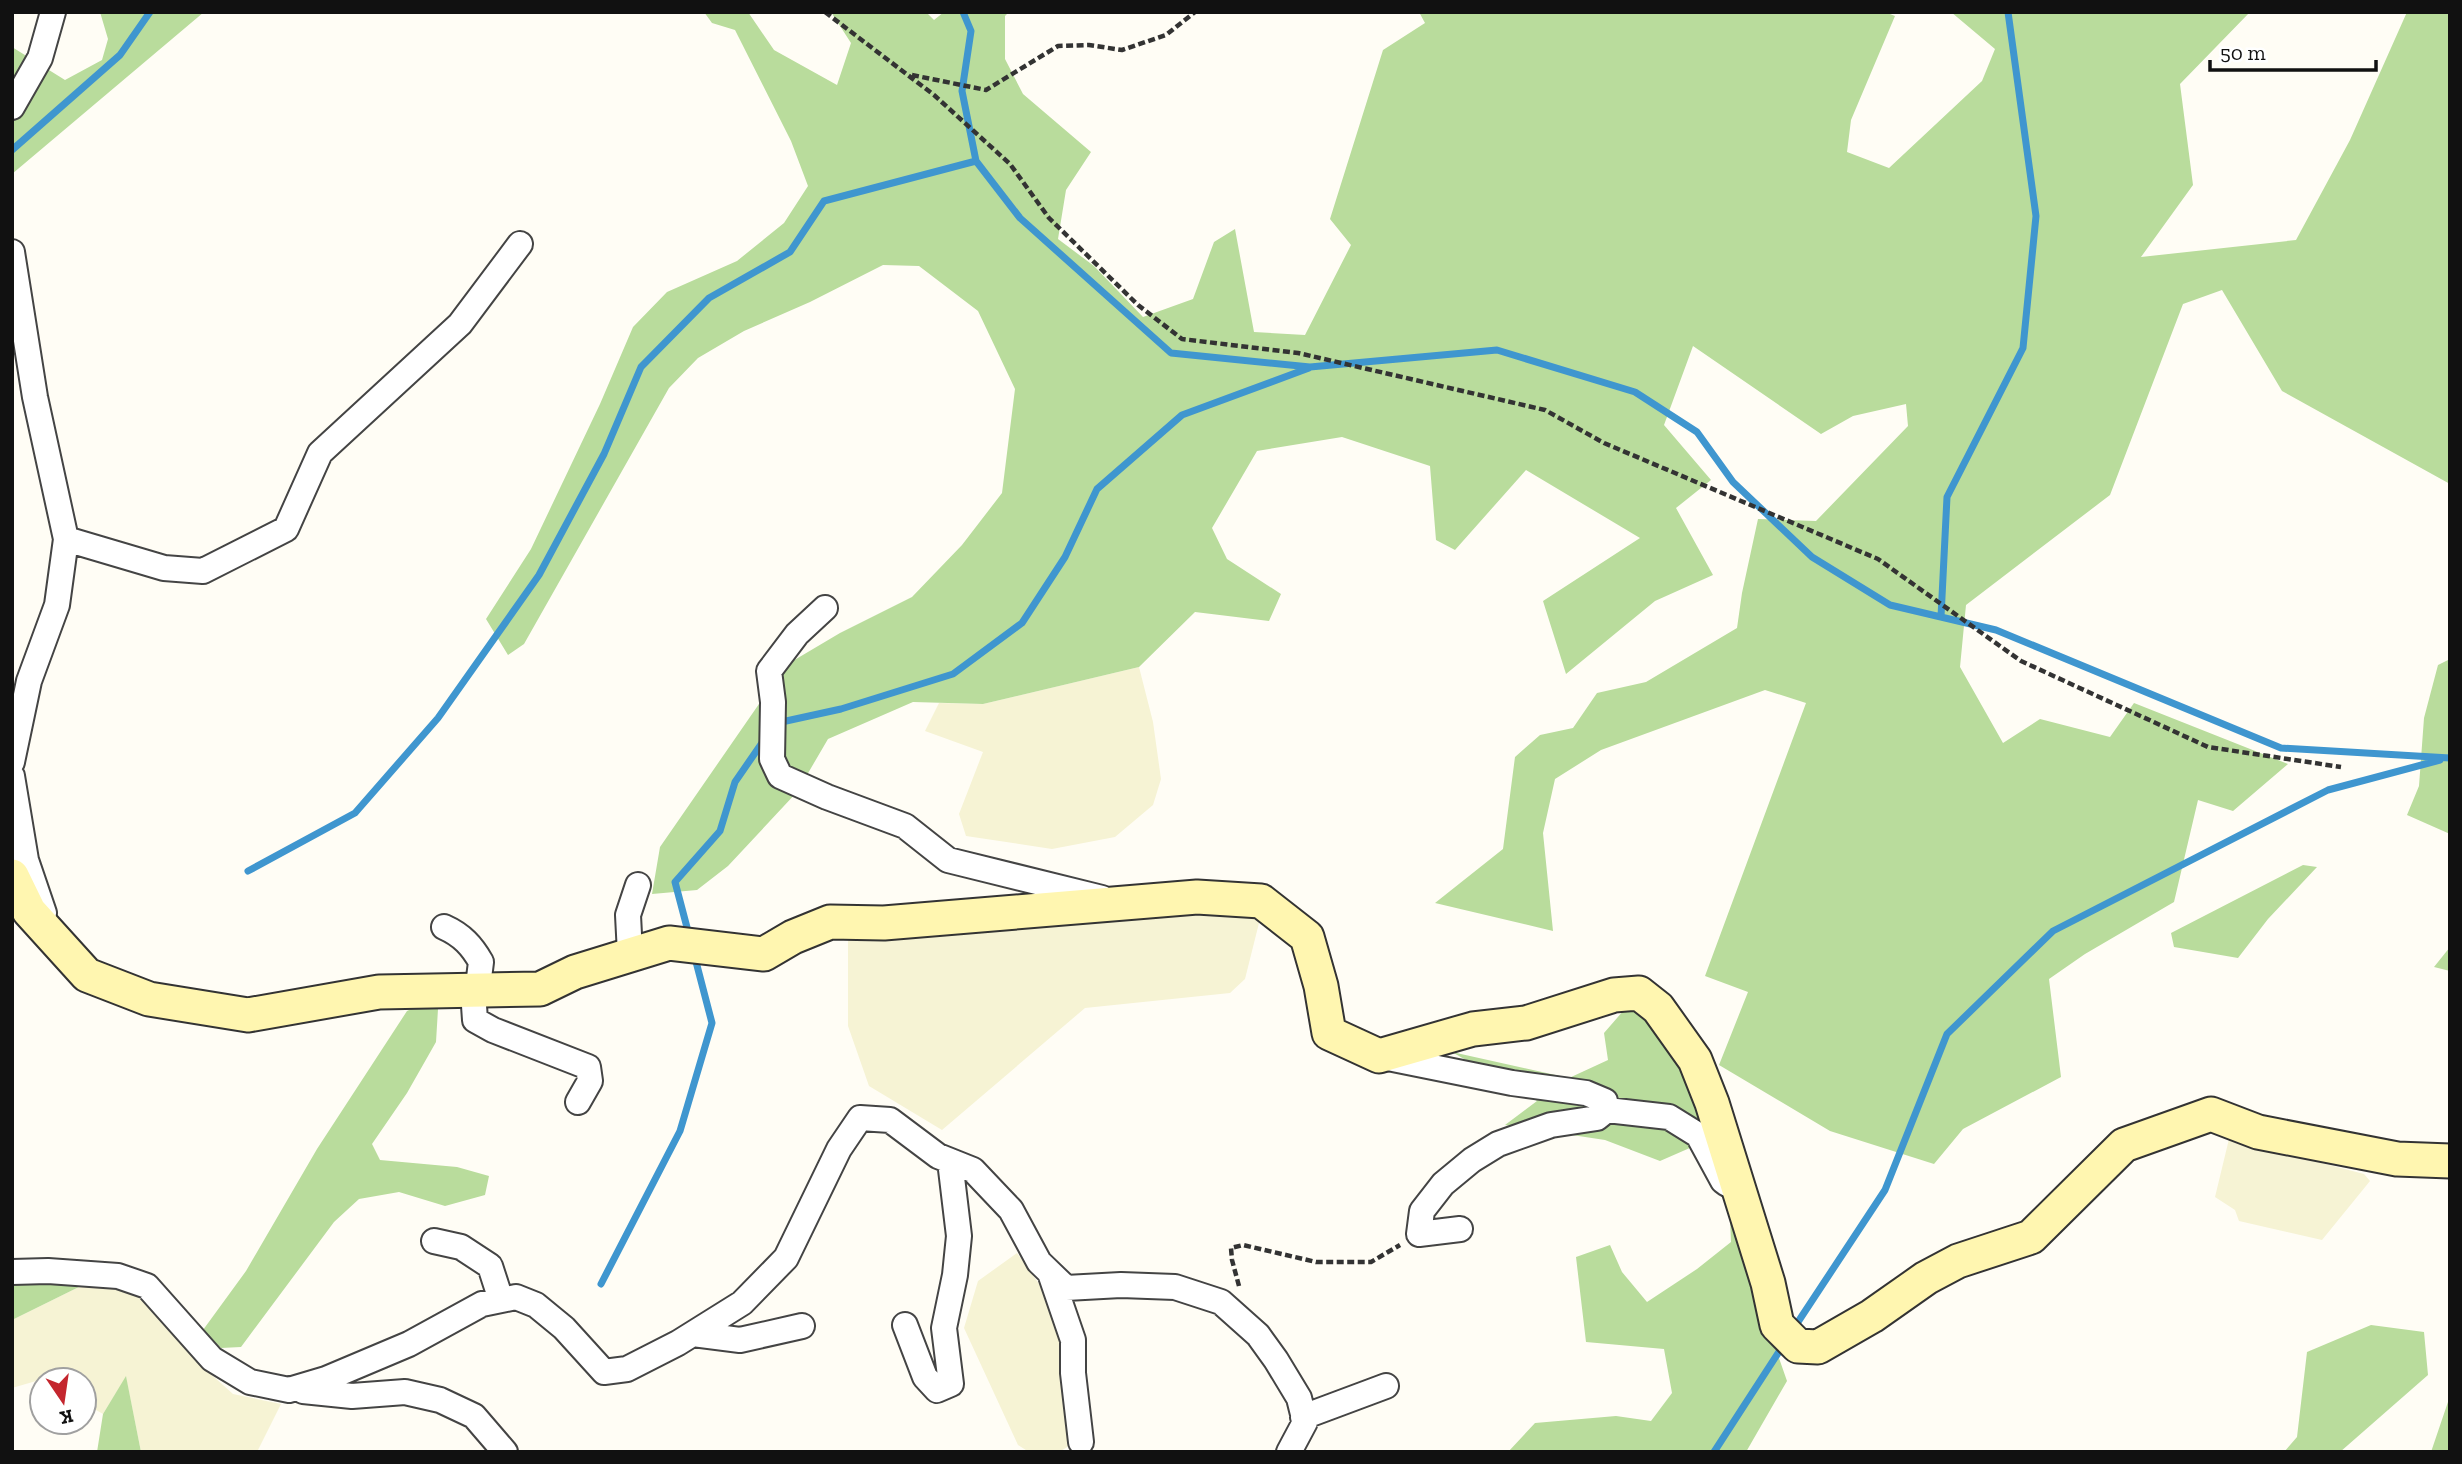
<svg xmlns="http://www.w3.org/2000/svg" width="2462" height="1464" viewBox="0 0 2462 1464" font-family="'Zilla Slab',serif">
  <rect width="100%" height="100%" fill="#fffdf5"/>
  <path fill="#f6f3d4" d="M 1139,667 L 1153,722 L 1161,779 L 1153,805 L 1115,837 L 1052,849 L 966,836 L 959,814 L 983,752 L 925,731 L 939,703 L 983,704 Z
    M 1211,909 L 1261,915 L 1245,979 L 1230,993 L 1085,1008 L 942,1130 L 869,1086 L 848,1026 L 848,934 L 1091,923 Z
    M 2229,1139 L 2364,1174 L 2370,1181 L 2322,1240 L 2239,1221 L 2235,1210 L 2215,1197 Z
    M 1017,1253 L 1042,1288 L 1062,1337 L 1063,1380 L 1069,1446 L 1059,1452 L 1029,1452 L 1018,1445 L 964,1328 L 978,1281 Z
    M 89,1282 L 132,1290 L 194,1359 L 233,1394 L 281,1404 L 257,1452 L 141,1452 L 126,1377 L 103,1414 L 84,1403 L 84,1380 L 43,1379 L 12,1388 L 12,1320 Z"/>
  <path fill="#b9dc9c" d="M 100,12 L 204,12 L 12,174 L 12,47 L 65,80 L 102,60 L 108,39 Z
    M 704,12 L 748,12 L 774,50 L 837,85 L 851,43 L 831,12 L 926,12 L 934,20 L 944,12 L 1009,12 L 1005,16 L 1005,59 L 1023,94 L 1091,152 L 1066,190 L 1058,239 L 1094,266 L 1143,317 L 1193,299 L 1214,242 L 1235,229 L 1254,332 L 1305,335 L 1351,245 L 1330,219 L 1383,50 L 1425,23 L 1419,12 L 1885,12 L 1895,16 L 1851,120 L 1847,152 L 1889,168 L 1982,81 L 1995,49 L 1951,12 L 2250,12 L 2180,84 L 2193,185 L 2141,257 L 2296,240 L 2350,140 L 2407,12 L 2450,12 L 2450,484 L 2282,391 L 2222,290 L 2183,304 L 2110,495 L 1966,605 L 1960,667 L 2003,743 L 2040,719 L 2110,737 L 2134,703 L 2288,764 L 2233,811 L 2198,800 L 2174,902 L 2085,954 L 2049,979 L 2061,1077 L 1963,1129 L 1934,1164 L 1830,1131 L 1719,1065 L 1748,992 L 1705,976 L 1806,703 L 1765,690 L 1601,750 L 1555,779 L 1543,833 L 1553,931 L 1435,903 L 1503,849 L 1515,757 L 1540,735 L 1573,728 L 1597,693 L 1646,682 L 1737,628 L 1742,593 L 1758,519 L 1816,521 L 1908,426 L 1906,404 L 1853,416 L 1821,434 L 1693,346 L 1664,425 L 1711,480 L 1676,508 L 1713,575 L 1655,601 L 1566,674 L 1543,601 L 1640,538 L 1526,470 L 1455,550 L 1436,540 L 1430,466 L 1342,437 L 1257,451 L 1212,528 L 1227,559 L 1281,594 L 1269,621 L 1195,612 L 1139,667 L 983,704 L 913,702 L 828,739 L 797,792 L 728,866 L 697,890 L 652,894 L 660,847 L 786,665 L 840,633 L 912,597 L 962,545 L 1002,493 L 1015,389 L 978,311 L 919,266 L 883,265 L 810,302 L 744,331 L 698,358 L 669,388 L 524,644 L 508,655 L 486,619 L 531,549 L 600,404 L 633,327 L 667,292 L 737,261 L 784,223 L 808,186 L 791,141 L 735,30 L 712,23 Z
    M 2450,659 L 2450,834 L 2407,815 L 2419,786 L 2424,718 L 2438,665 Z
    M 2303,865 L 2317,867 L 2268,919 L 2238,958 L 2174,947 L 2171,933 Z
    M 2450,947 L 2450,971 L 2434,967 Z
    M 426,1002 L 438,1009 L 436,1042 L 407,1093 L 372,1144 L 380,1160 L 457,1167 L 489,1176 L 485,1195 L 445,1206 L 399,1192 L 359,1199 L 334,1222 L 241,1347 L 221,1348 L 203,1330 L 246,1271 L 317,1149 L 407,1011 Z
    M 1637,1008 L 1678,1045 L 1715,1137 L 1660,1161 L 1605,1140 L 1505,1125 L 1537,1101 L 1452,1052 L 1569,1078 L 1608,1060 L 1604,1033 L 1624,1010 Z
    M 1730,1218 L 1787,1381 L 1746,1452 L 1508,1452 L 1535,1423 L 1616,1416 L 1651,1421 L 1672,1393 L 1664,1349 L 1586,1342 L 1576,1257 L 1610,1245 L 1622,1272 L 1647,1302 L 1697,1269 L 1731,1242 Z
    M 12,1281 L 89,1282 L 12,1320 Z
    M 2371,1325 L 2424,1332 L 2428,1375 L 2340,1452 L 2284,1452 L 2297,1437 L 2307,1352 Z
    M 126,1376 L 141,1452 L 97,1452 L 103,1414 Z
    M 2450,1396 L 2450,1452 L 2431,1452 Z"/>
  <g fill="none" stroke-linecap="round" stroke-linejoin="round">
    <path stroke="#3f96cf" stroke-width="7" d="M 963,12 L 971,31 L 962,91 L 976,161 L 1020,218 L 1171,353 L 1310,367 L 1497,350 L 1635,392 L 1697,432 L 1733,482 L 1812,557 L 1890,605 L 1996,630 L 2281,748 L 2450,758
      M 12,150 L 120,55 L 150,12
      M 1941,617 L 1947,497 L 2023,348 L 2036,216 L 2008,12
      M 777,723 L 841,709 L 953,674 L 1022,623 L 1065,557 L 1097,489 L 1182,415 L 1309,368
      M 248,871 L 355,813 L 438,718 L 539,575 L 604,454 L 641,367 L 709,298 L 790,252 L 824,201 L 976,161
      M 689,935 L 675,882 L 720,831 L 735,782 L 764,740
      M 601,1284 L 680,1131 L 712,1023 L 694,954
      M 1794,1328 L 1885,1190 L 1947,1034 L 2053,931 L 2328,790 L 2440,760
      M 1714,1452 L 1784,1344"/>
    <defs>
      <path id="street" d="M 12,107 L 40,58 L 53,12
        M 12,252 L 35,397 L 66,539 L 57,605 L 29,681 L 12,762
        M 66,539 L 164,568 L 203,571 L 286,529 L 320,453 L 460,324 L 520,244
        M 825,608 L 797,634 L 769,671 L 773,702 L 772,759 L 780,776 L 827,797 L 905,826 L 948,860 L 1102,898
        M 12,776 L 26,860 L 44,913
        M 444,927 C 462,935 472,946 481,962 L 479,978 L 473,991 L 475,1020 L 493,1030 L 588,1067 L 590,1081 L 578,1102
        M 630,954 L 628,915 L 638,885
        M 1383,1057 L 1512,1083 L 1586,1093 L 1605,1101 L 1607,1110 L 1597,1118 L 1551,1125 L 1498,1144 L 1472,1160 L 1443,1184 L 1422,1211 L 1419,1234 L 1460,1229
        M 1607,1110 L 1669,1117 L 1698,1135 L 1723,1181 L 1727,1184
        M 434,1241 L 461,1247 L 490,1266 L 501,1300
        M 12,1272 L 48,1271 L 118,1276 L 147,1286 L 212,1359 L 250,1382 L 289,1390 L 326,1379 L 409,1344 L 482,1304 L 516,1297 L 536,1305 L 564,1328 L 604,1372 L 627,1369 L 678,1343 L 742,1303 L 786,1258 L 839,1149 L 860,1118 L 890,1120 L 938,1156 L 973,1170 L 1011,1210 L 1039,1262 L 1066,1288 L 1121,1285 L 1175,1287 L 1221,1302 L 1258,1335 L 1276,1360 L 1299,1398 L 1305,1422 L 1289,1452
        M 1050,1273 L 1073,1340 L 1073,1373 L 1081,1442
        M 905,1325 L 925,1377 L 937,1390 L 951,1384 L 944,1328 L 955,1275 L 959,1236 L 950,1161
        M 693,1334 L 740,1340 L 802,1326
        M 303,1391 L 352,1396 L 405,1392 L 440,1400 L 474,1416 L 505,1452
        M 1303,1417 L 1386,1386"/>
      <path id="secondary" d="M 12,876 L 29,911 L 87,975 L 149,999 L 248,1015 L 379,992 L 540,989 L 575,972 L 669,943 L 764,954 L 793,937 L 830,922 L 884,923 L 1197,897 L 1261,901 L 1307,937 L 1321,986 L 1329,1033 L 1379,1056 L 1473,1029 L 1526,1023 L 1614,995 L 1639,993 L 1658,1008 L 1695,1060 L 1712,1103 L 1768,1283 L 1777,1325 L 1798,1346 L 1818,1347 L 1872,1316 L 1926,1278 L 1958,1261 L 2031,1237 L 2124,1145 L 2211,1114 L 2258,1132 L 2397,1159 L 2450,1161"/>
    </defs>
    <use href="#street" stroke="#444" stroke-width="28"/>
    <use href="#secondary" stroke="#333" stroke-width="37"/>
    <path stroke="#333" stroke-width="4.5" stroke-dasharray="7 3.5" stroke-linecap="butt" d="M 825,12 L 934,95 L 1010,164 L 1049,218 L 1138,305 L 1182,339 L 1298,353 L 1545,410 L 1604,443 L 1878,559 L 2021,661 L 2208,747 L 2341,767
      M 912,75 L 986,90 L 1058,46 L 1089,45 L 1122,50 L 1166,35 L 1195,12
      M 1239,1286 L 1232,1260 L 1231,1248 L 1243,1245 L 1316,1262 L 1371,1262 L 1400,1245"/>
    <use href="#street" stroke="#fff" stroke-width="24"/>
    <use href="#secondary" stroke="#fff6b0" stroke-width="33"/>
  </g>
  <rect width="2462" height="1464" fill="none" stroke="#111111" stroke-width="28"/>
  <g transform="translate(63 1401) rotate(167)"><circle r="33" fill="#ffffff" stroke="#a0a0a0" stroke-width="2"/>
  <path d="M0-5L12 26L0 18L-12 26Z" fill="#c4262e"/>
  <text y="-10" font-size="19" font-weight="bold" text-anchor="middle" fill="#111111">K</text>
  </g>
  <path d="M2210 60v10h166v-10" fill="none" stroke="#111111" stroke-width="3.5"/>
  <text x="2220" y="60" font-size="21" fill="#111111" stroke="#ffffff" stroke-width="5" paint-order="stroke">50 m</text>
</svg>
